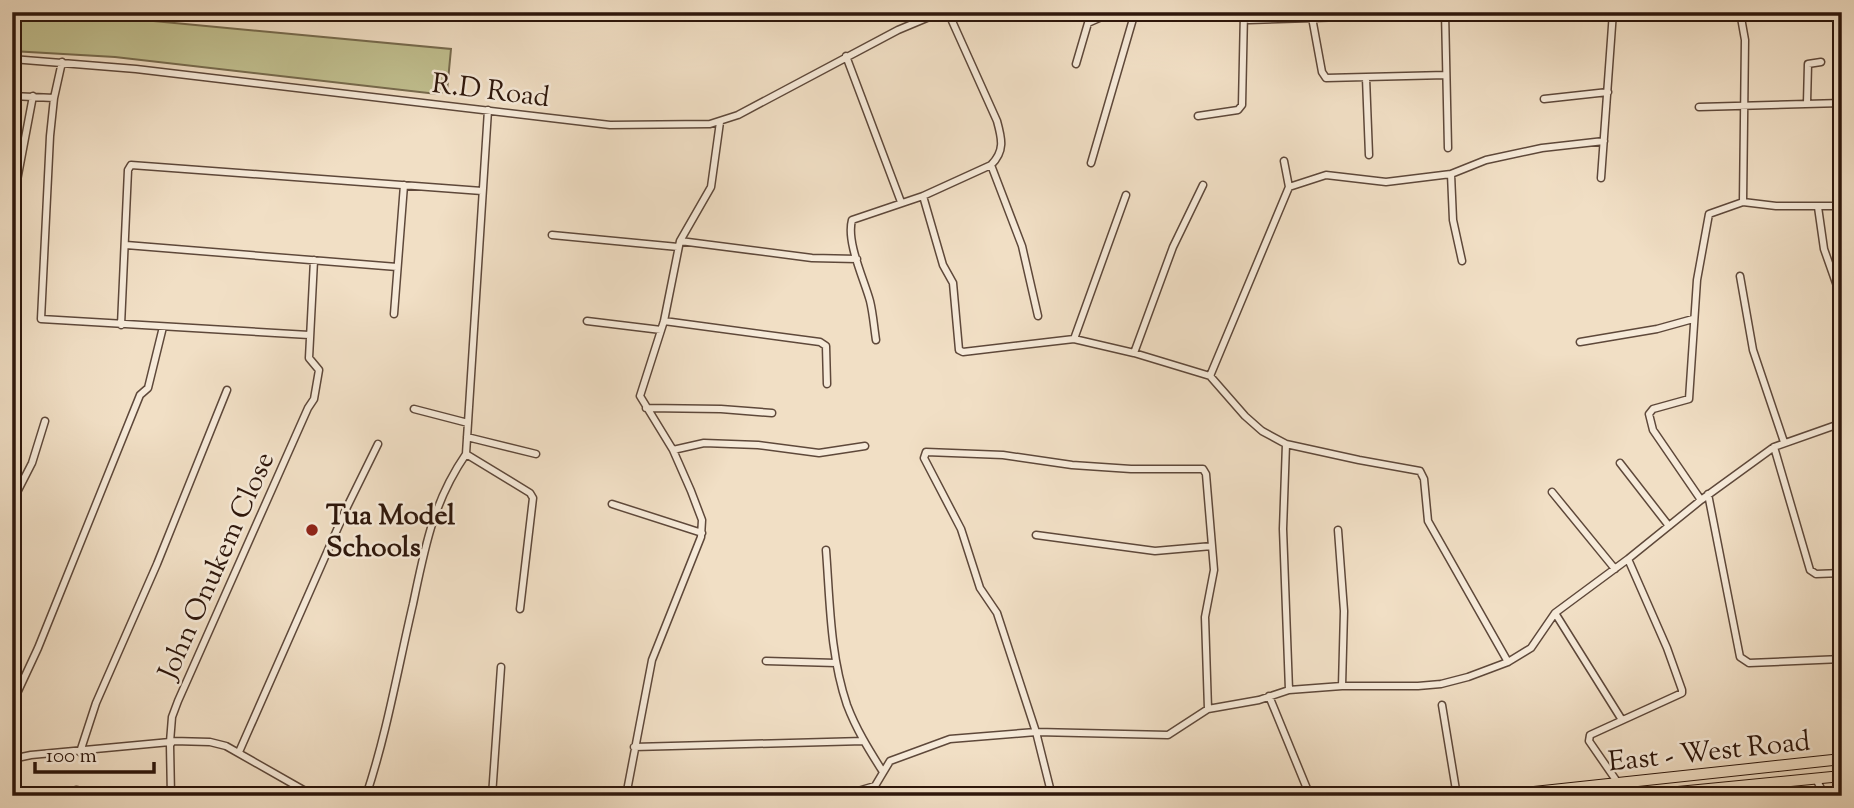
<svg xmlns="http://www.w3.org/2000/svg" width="1854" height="808" viewBox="0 0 1854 808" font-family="'Sorts Mill Goudy',serif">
  <rect width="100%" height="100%" fill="#f1dfc5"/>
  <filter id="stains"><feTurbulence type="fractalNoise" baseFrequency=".00286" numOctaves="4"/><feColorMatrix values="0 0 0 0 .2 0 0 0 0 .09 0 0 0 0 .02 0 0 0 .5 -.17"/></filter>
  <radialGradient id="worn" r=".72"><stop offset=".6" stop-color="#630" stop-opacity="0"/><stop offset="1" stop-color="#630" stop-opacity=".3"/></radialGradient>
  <path fill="#c1c090" stroke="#776b4e" stroke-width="2" d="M 12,12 L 99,12 L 143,20 L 451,49 L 447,91 L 437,94 L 115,57 L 12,51 Z"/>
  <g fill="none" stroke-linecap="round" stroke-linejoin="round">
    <defs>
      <path id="minor" d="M 1311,12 L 1322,72 L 1326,78 L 1446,75
        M 1445,12 L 1448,148
        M 1740,12 L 1745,40 L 1743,202
        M 1249,20 L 1513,12
        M 846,56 L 901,202
        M 12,59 L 136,69 L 610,125 L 710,124 L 738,115 L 898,30 L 941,12
        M 62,62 L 54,98 L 50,136 L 41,319 L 309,335
        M 1076,64 L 1088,23 L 1113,12
        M 1366,78 L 1369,155
        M 12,96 L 54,98
        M 1544,99 L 1608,92
        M 1807,103 L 1808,64 L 1821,62
        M 1699,107 L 1842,103
        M 1198,116 L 1238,110 L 1242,105 L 1244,12
        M 1091,163 L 1135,12
        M 991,165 L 1022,246 L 1038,316
        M 1451,174 L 1453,220 L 1462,261
        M 1601,178 L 1613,12
        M 1289,187 L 1326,175 L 1386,182 L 1451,174 L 1486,160 L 1542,148 L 1604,141
        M 923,196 L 943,265 L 953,283 L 959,350 L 963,352 L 1074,339 L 1134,353 L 1210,376 L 1245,416 L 1262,431 L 1286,444 L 1359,460 L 1420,471 L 1424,479 L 1428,521 L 1508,662
        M 12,207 L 33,96
        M 1818,207 L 1824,249 L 1842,300
        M 552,235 L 678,247
        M 680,241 L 812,258 L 857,259
        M 126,245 L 397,267
        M 1740,276 L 1753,350 L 1784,442
        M 394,314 L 404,185
        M 587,321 L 661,330
        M 664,321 L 820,342 L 826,346 L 827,384
        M 121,325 L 128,170 L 131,165 L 482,191
        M 1074,339 L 1126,195
        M 876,340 C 874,327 873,313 870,301 C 864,279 846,242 852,220 L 923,196 L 991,165 C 1005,151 1002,139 997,121 L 948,12
        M 1580,342 L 1657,329 L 1693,319
        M 1134,353 L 1173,247 L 1203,185
        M 1210,376 L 1289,187 L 1284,161
        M 646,408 L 721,409 L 772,413
        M 414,409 L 468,423
        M 467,437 L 536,454
        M 1286,444 L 1283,529 L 1289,690
        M 1774,447 L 1810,570 L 1816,574 L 1842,573
        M 673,450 L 704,443 L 758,445 L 819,453 L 865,446
        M 466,454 L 530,493 L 533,498 L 520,609
        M 1620,463 L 1669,526
        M 1552,492 L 1615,569
        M 1708,494 L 1740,657 L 1749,663 L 1842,659
        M 1701,500 L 1653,430 L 1649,414 L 1653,409 L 1689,399 L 1697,280 L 1709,214 L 1743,202 L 1776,206 L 1842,206
        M 12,502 L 32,463 L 45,421
        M 612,504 L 702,533
        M 1338,530 L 1344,611 L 1342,686
        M 1036,535 L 1155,551 L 1212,546
        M 826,550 C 830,602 830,655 847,705 C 856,729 869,750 883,772
        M 1555,613 L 1622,720
        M 766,661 L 836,663
        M 1269,696 L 1310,796
        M 12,704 L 38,648 L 140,395 L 148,388 L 163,327
        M 1442,705 L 1457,796
        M 634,747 L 864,741
        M 80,752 L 96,703 L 157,564 L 227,390
        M 239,752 L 347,507 L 378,444
        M 12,759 L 31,755 L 170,742 L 172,717 L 178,701 L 308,408 L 314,399 L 319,370 L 309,358 L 314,260
        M 1816,779 L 1825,796
        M 1618,783 L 1589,741 L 1590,735 L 1682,693 L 1682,690 L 1667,648 L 1628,559
        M 76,790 L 108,796
        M 171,796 L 170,745 L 173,741 L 210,742 L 226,746 L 314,796
        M 366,796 C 387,733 398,668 413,604 C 425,547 433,502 466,454 L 488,110
        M 492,796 L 501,667
        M 626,796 L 652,660 L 701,537 L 702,520 L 691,491 L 673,450 L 640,396 L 664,321 L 680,241 L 711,187 L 720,122
        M 841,796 L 875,786 L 890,761 L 950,739 L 1036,732 L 1168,735 L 1208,709 L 1259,700 L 1289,690 L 1342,686 L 1418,686 L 1441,684 L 1468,677 L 1508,662 L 1531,648 L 1555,613 L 1628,559 L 1701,500 L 1774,447 L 1842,423
        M 1052,796 L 1036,732 L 997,613 L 980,588 L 961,529 L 924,458 L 926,452 L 1003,455 L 1072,465 L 1131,469 L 1203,469 L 1206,474 L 1214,570 L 1205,617 L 1208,709"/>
      <path id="primary" d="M 1497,796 L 1842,759
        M 1637,796 L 1842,776"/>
    </defs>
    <use href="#minor" stroke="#5e483a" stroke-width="9"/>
    <use href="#primary" stroke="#2d160b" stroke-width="12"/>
    <use href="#minor" stroke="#f6ead9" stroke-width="6"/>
    <use href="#primary" stroke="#f1dfc5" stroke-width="10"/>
  </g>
  <circle fill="#8f2418" stroke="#f6ead9" stroke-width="2.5" cx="312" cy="530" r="7"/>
  <g text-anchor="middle" stroke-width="5" stroke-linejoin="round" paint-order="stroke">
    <g font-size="28" fill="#2d160b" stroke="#f6ead9">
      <text transform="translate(491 89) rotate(7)" y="10">R.D Road</text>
      <text transform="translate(215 565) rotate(-66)" y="10">John Onukem Close</text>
      <text transform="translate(1709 750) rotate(-6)" y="10">East - West Road</text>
    </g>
    <g font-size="28" font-weight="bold" fill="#2d160b" stroke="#f6ead9" text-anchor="start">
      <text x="326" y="524">Tua Model<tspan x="326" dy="32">Schools</tspan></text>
    </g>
  </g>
  <rect width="1854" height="808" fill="none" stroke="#f1dfc5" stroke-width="42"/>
  <rect x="14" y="14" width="1826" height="780" fill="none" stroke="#2d160b" stroke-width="3.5"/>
  <rect x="21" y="21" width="1812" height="766" fill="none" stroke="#2d160b" stroke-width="2"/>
  <path d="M35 762v10h119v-10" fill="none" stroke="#2d160b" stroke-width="3.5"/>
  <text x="46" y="762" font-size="21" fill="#2d160b" stroke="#f6ead9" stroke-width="5" paint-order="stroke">100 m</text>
  <rect width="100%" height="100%" filter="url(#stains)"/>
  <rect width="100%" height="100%" fill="url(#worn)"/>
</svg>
